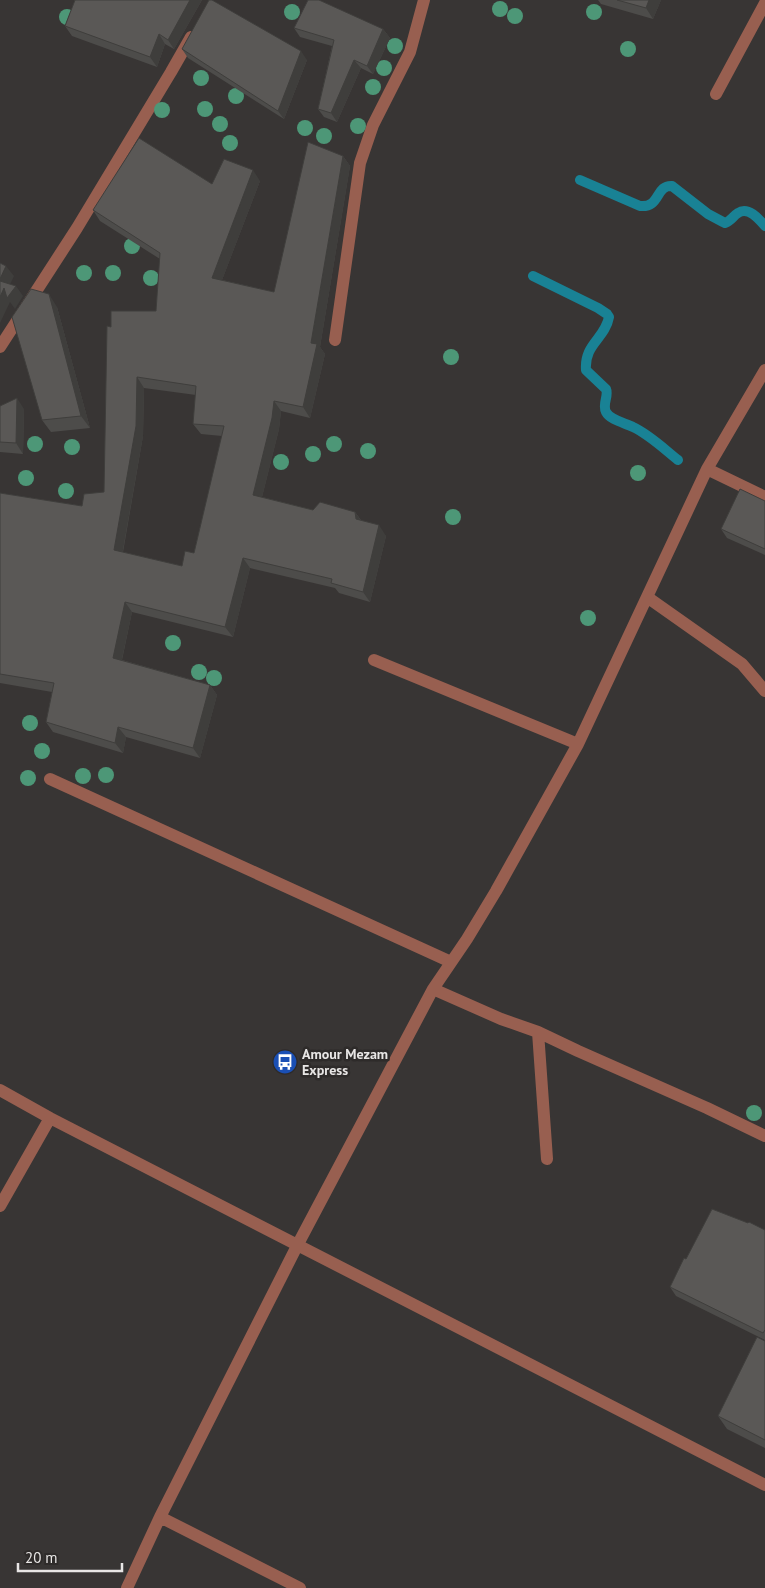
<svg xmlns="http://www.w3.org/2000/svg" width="765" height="1588" viewBox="0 0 765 1588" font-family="'PT Sans',sans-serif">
  <rect width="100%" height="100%" fill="#383534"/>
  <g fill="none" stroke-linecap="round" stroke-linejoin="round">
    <path stroke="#198295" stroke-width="10" d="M 580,180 L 640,206 C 661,208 655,185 672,186 L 708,214 L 723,222 L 725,223 C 731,221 733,216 738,213 C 748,206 759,219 765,226
      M 533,276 L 598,308 L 607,314 L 609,317 C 605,339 584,344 586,370 L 606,389 C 609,396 602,404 606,412 C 610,420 625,423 633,427 C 650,435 664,449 678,460"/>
    <path stroke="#985f50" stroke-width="12" d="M 716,94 L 765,3
      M 335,340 L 360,163 L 373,125 L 410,52 L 424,0
      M 0,347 L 77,228 L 171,72 L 191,37
      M 707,469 L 765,497
      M 647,597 L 742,664 L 765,691
      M 374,660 L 578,744
      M 50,779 L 451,962
      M 433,989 L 501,1019 L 538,1032 L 578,1051 L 707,1108 L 765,1136
      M 538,1032 L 547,1159
      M 0,1090 L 50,1118 L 765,1485
      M 0,1206 L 50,1118
      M 160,1517 L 300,1588
      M 127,1588 L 160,1517 L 298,1244 L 433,989 L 467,939 L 496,891 L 578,744 L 707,469 L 765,370"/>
  </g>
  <g fill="#4d9777">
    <circle cx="500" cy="9" r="8"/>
    <circle cx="292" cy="12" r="8"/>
    <circle cx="594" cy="12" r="8"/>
    <circle cx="515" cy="16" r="8"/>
    <circle cx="67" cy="17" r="8"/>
    <circle cx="395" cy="46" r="8"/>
    <circle cx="628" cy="49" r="8"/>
    <circle cx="384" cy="68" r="8"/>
    <circle cx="201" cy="78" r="8"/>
    <circle cx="373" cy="87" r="8"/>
    <circle cx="236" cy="96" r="8"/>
    <circle cx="205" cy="109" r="8"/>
    <circle cx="162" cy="110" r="8"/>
    <circle cx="220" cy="124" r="8"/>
    <circle cx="358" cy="126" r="8"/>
    <circle cx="305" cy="128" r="8"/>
    <circle cx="324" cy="136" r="8"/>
    <circle cx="230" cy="143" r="8"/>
    <circle cx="132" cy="246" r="8"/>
    <circle cx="84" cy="273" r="8"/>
    <circle cx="113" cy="273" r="8"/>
    <circle cx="151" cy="278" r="8"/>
    <circle cx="451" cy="357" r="8"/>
    <circle cx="35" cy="444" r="8"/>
    <circle cx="334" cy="444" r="8"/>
    <circle cx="72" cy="447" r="8"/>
    <circle cx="368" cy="451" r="8"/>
    <circle cx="313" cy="454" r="8"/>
    <circle cx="281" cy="462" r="8"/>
    <circle cx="638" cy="473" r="8"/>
    <circle cx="26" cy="478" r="8"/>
    <circle cx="66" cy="491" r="8"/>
    <circle cx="453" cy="517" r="8"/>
    <circle cx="588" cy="618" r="8"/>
    <circle cx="173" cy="643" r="8"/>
    <circle cx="199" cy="672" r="8"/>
    <circle cx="214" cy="678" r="8"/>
    <circle cx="30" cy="723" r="8"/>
    <circle cx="42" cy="751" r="8"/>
    <circle cx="106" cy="775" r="8"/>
    <circle cx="83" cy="776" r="8"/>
    <circle cx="28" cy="778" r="8"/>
    <circle cx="754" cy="1113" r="8"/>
  </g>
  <path fill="#4d4c4a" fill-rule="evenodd" d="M 75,0 L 202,0 L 174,49 L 165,44 L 157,67 L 72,36 L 65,26 Z
    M 598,0 L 661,0 L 653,19 L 601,4 Z
    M 294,28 L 383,29 L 390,38 L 373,74 L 361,68 L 337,122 L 324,117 L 318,109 L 332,46 L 300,37 Z
    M 182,49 L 307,60 L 284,119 L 188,58 Z
    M 343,156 L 350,166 L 320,347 L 325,354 L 310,418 L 281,411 L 279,429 L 262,497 L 313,510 L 355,512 L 361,520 L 386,536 L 370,602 L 339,593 L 335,588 L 250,568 L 233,637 L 132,612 L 122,660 L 210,685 L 217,695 L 200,758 L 126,737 L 123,753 L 53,732 L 46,722 L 52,692 L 0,683 L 0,493 L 82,506 L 104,492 L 111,327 L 156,311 L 160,259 L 100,221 L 93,210 L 212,184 L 260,181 L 222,280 L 274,292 ZM 144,388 L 196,395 L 193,424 L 201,434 L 222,436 L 194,553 L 182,566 L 123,552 L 143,436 Z
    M 57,307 L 90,428 L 51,432 L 42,420 Z
    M 0,406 L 24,409 L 23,454 L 0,452 Z
    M 765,501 L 765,555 L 727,538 L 721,529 Z
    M 765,1230 L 765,1340 L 676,1296 L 670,1287 L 686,1259 Z
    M 765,1341 L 765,1448 L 727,1429 L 718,1416 Z"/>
  <path fill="#3f3e3c" d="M 190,0 L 202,0 L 174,49 L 168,40 Z
    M 649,0 L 661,0 L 653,19 L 646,8 Z
    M 383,29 L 390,38 L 373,74 L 367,66 Z
    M 159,34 L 165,44 L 157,67 L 150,57 Z
    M 301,51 L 307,60 L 284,119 L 278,111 Z
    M 354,60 L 361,68 L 337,122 L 331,113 Z
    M 343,156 L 350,166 L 320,347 L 325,354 L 310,418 L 303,407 L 311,343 Z
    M 253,170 L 260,181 L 219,288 L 212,278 Z
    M 6,266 L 14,276 L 7,291 L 16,286 L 23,296 L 15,309 L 10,302 L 0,323 L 0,279 Z
    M 49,294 L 57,307 L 90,428 L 81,416 Z
    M 137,377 L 144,388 L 143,436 L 121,561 L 114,550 Z
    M 17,398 L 24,409 L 23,454 L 16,443 Z
    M 274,401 L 281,411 L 279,429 L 260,505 L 253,495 Z
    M 355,512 L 362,522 L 356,519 Z
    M 379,525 L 386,536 L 370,602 L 363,592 Z
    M 243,558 L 250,568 L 233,637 L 225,627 Z
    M 125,602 L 132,612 L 120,668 L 113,658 Z
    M 210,685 L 217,695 L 200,758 L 193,748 Z
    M 118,727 L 126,737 L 123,753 L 115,743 Z"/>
  <path fill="#5a5856" stroke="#3f3e3c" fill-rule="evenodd" d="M 75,0 L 190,0 L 168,40 L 159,34 L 150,57 L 65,26 Z
    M 209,0 L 212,0 L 301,51 L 278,111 L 182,49 Z
    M 308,0 L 319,0 L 383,29 L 367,66 L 354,60 L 331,113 L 318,109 L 334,40 L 294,28 Z
    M 617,0 L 649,0 L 646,8 Z
    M 139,138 L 212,184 L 224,159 L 253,170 L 212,278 L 274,292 L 308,142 L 343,156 L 311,343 L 317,344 L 303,407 L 274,401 L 272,418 L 253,495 L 313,510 L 320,502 L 355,512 L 356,519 L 379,525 L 363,592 L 331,583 L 332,579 L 243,558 L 225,627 L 125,602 L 113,658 L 210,685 L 193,748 L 118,727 L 115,743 L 46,722 L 54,683 L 0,674 L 0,493 L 82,506 L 84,494 L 104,492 L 107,326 L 111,327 L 111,311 L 156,311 L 160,253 L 93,210 ZM 137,377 L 196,386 L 193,424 L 224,426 L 194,553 L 185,551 L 182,566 L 114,550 L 136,426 Z
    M 0,263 L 6,266 L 0,279 Z
    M 0,281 L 16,286 L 7,298 L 4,288 L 0,297 Z
    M 31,289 L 49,294 L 81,416 L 42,420 L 12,317 Z
    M 17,398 L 16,443 L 0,442 L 0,406 Z
    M 740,489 L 765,501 L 765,549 L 721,529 Z
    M 712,1209 L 748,1223 L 749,1222 L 765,1230 L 765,1330 L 763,1333 L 670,1287 L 684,1258 L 686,1259 Z
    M 757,1337 L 765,1341 L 765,1440 L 718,1416 Z"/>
  <defs>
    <symbol id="bus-disc" viewBox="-11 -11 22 22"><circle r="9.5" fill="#1a4fb4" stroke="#2e2b2a"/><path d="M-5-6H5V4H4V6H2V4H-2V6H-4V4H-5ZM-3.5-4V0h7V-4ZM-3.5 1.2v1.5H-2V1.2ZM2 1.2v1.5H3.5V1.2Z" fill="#fff"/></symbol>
  </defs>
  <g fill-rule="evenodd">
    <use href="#bus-disc" x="271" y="1048" width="28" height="28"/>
  </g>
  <g text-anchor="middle" stroke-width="5" stroke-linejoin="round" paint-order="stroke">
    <g font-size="14" font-weight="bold" fill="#e8e6e5" stroke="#2e2b2a" text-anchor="start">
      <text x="302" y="1059">Amour Mezam<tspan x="302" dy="16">Express</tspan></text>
    </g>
  </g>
  <path d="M18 1563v8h104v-8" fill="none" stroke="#e8e6e5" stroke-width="2.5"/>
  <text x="25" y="1563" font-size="15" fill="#e8e6e5" stroke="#2e2b2a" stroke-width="4" paint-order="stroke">20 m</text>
</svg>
